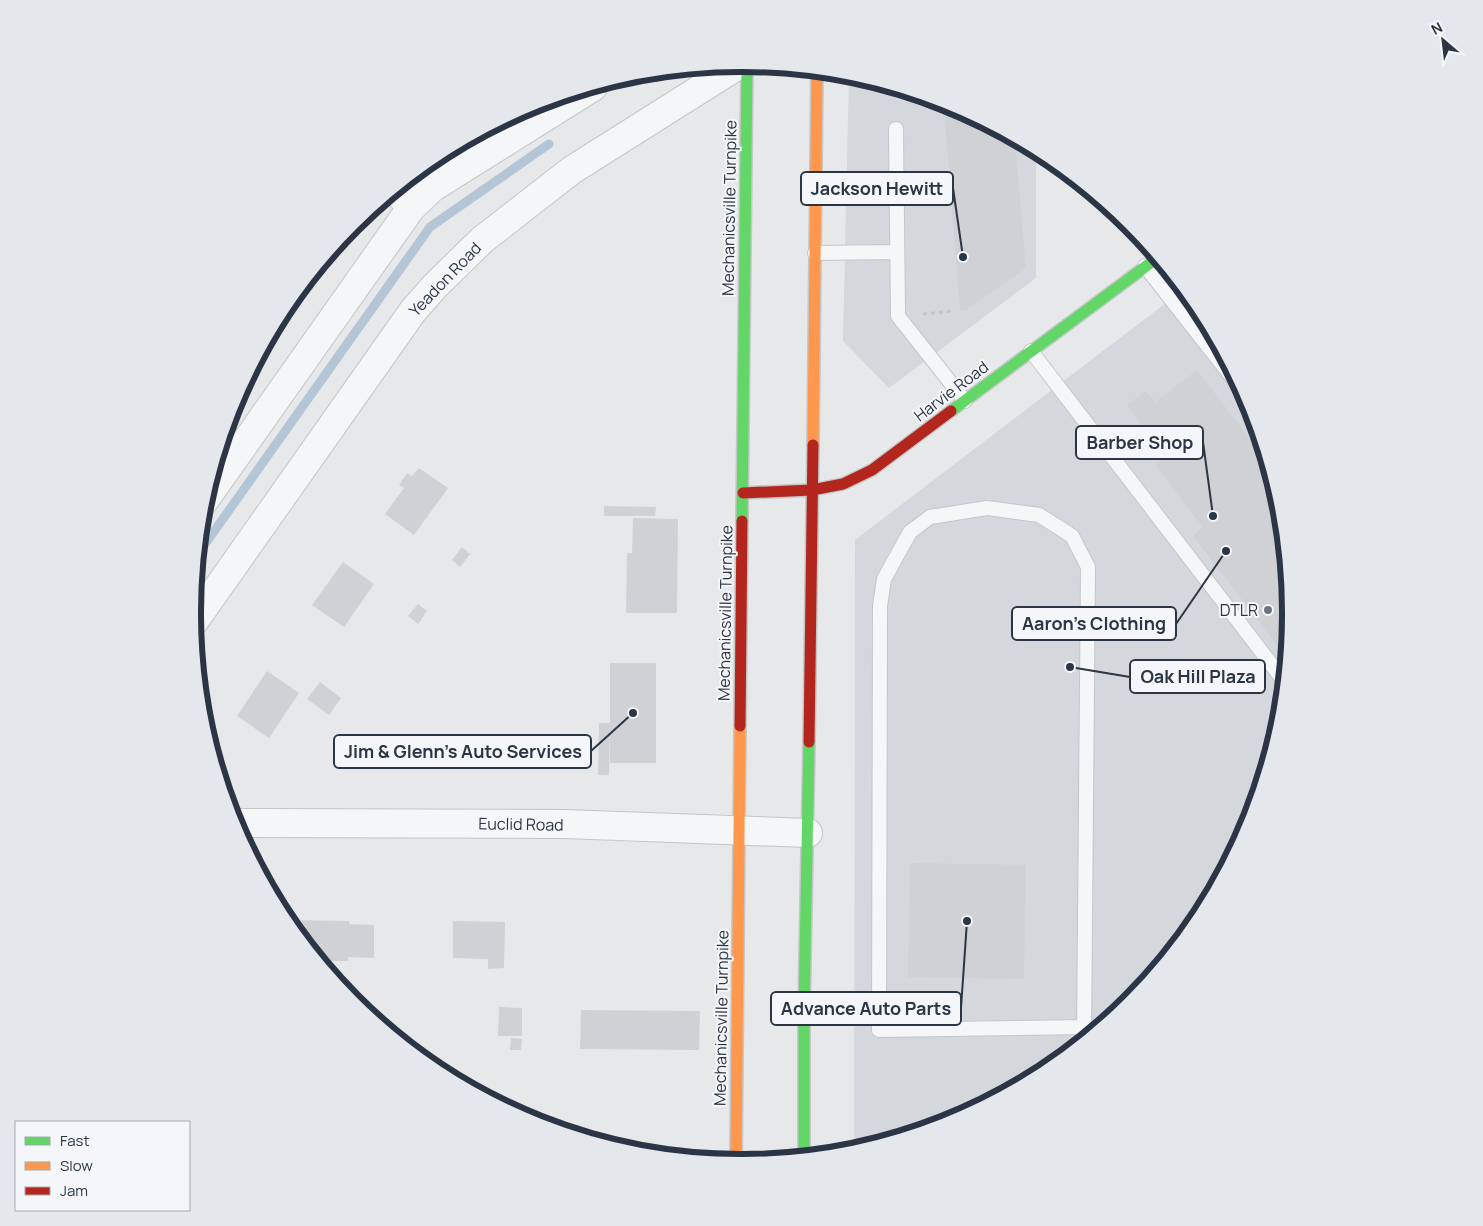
<svg xmlns="http://www.w3.org/2000/svg" width="1483" height="1226" viewBox="0 0 1483 1226" font-family="Manrope,sans-serif">
  <rect width="100%" height="100%" fill="#e6e8ea"/>
  <path fill="#d4d8dd" d="M 849,74 L 952,106 L 1036,150 L 1036,278 L 889,388 L 843,341 Z
    M 1183,290 L 1198,308 L 1249,403 L 1280,506 L 1291,613 L 1280,720 L 1249,823 L 1198,918 L 1130,1002 L 1046,1070 L 951,1121 L 854,1150 L 855,540 Z"/>
  <g fill="none" stroke-linecap="round" stroke-linejoin="round">
    <path stroke="#b4c6d6" stroke-width="9" d="M 198,554 L 430,227 L 549,144"/>
  </g>
  <path fill="#cfd1d4" d="M 954,107 L 1015,139 L 1026,268 L 966,310 L 960,310 L 944,108 Z
    M 1197,370 L 1266,460 L 1280,506 L 1291,613 L 1286,657 L 1193,536 L 1203,527 L 1155,465 L 1166,457 L 1127,405 L 1145,391 L 1155,402 Z
    M 419,468 L 448,488 L 414,535 L 385,514 L 404,488 L 399,485 L 407,473 L 412,476 Z
    M 604,506 L 656,507 L 655,516 L 604,516 Z
    M 633,518 L 678,519 L 677,613 L 626,613 L 627,553 L 632,553 Z
    M 462,547 L 470,554 L 460,567 L 452,560 Z
    M 343,562 L 374,584 L 344,627 L 312,605 Z
    M 418,604 L 427,611 L 418,624 L 408,616 Z
    M 610,663 L 656,663 L 656,763 L 610,763 L 610,726 L 609,775 L 598,775 L 599,723 L 610,723 Z
    M 267,671 L 299,693 L 269,738 L 237,716 Z
    M 320,682 L 341,698 L 329,715 L 307,699 Z
    M 910,863 L 1026,865 L 1024,979 L 908,977 Z
    M 286,920 L 349,921 L 349,924 L 374,925 L 374,958 L 348,957 L 348,961 L 320,961 Z
    M 453,921 L 505,922 L 504,968 L 488,969 L 488,959 L 453,958 Z
    M 499,1007 L 522,1008 L 522,1036 L 498,1036 Z
    M 581,1010 L 700,1011 L 699,1050 L 580,1049 Z
    M 511,1038 L 522,1039 L 521,1050 L 510,1050 Z"/>
  <g fill="none" stroke-linecap="round" stroke-linejoin="round">
    <defs>
      <path id="lane" d="M 896,129 L 898,316 L 965,401
        M 815,253 L 897,252
        M 1145,266 L 1243,391
        M 1031,351 L 1284,681
        M 1084,1039 L 1088,567 L 1072,536 L 1039,515 L 987,508 L 930,517 L 910,532 L 884,579 L 880,606 L 879,1030 L 1085,1027"/>
      <path id="street" d="M 396,190 L 411,208
        M 204,501 L 411,208 L 432,188 L 593,87
        M 193,623 L 413,311 L 435,286 L 482,240 L 572,170 L 740,64
        M 234,823 L 565,824 L 808,833"/>
      <path id="fast" d="M 951,411 L 1157,258
        M 742,521 L 747,64
        M 804,1156 L 804,1013 L 809,742"/>
      <path id="slow" d="M 813,445 L 817,71
        M 736,1162 L 740,726"/>
      <path id="jam" d="M 743,493 L 812,490 L 843,484 L 872,470 L 951,411
        M 740,726 L 742,521
        M 809,742 L 813,445"/>
    </defs>
    <use href="#lane" stroke="#c4c6c8" stroke-width="16"/>
    <use href="#street" stroke="#c4c6c8" stroke-width="30"/>
    <use href="#fast" stroke="#c4c6c8" stroke-width="14"/>
    <use href="#slow" stroke="#c4c6c8" stroke-width="14"/>
    <use href="#jam" stroke="#c4c6c8" stroke-width="14"/>
    <path stroke="#c3c6c9" stroke-width="3" stroke-dasharray="4 4" stroke-linecap="butt" d="M 923,314 L 952,311"/>
    <use href="#lane" stroke="#f5f6f7" stroke-width="14"/>
    <use href="#street" stroke="#f5f6f7" stroke-width="28"/>
    <use href="#fast" stroke="#63d668" stroke-width="11"/>
    <use href="#slow" stroke="#ff974d" stroke-width="11"/>
    <use href="#jam" stroke="#b3261e" stroke-width="11"/>
  </g>
  <circle fill="#6c747f" stroke="#f4f6f9" stroke-width="2" cx="1268" cy="610" r="5"/>
  <g text-anchor="middle" stroke-width="4" stroke-linejoin="round" paint-order="stroke">
    <g font-size="16" fill="#2a3645" stroke="#f4f6f9">
      <text transform="translate(729 208) rotate(-89)" y="6">Mechanicsville Turnpike</text>
      <text transform="translate(445 279) rotate(-46)" y="6">Yeadon Road</text>
      <text transform="translate(951 391) rotate(-37)" y="6">Harvie Road</text>
      <text transform="translate(725 613) rotate(-89)" y="6">Mechanicsville Turnpike</text>
      <text transform="translate(521 824) rotate(1)" y="6">Euclid Road</text>
      <text transform="translate(721 1018) rotate(-89)" y="6">Mechanicsville Turnpike</text>
    </g>
    <g font-size="16" fill="#2a3645" stroke="#f4f6f9" text-anchor="end">
      <text x="1258" y="616">DTLR</text>
    </g>
  </g>
  <path d="M0 0H1483V1226H0ZM741 72H742A540 540 0 0 1 1282 612V614A540 540 0 0 1 742 1154H741A540 540 0 0 1 201 614V612A540 540 0 0 1 741 72Z" fill="#e4e7eb" fill-rule="evenodd"/>
  <path fill="none" stroke="#2a3645" stroke-width="6" d="M741 72H742A540 540 0 0 1 1282 612V614A540 540 0 0 1 742 1154H741A540 540 0 0 1 201 614V612A540 540 0 0 1 741 72Z"/>
  <path fill="none" stroke="#2a3645" stroke-width="2" d="M963 257L953 188M1213 516L1203 442M1226 551L1176 624M1070 667L1130 677M633 713L591 751M967 921L961 1008"/>
  <g fill="#2a3645" stroke="#f4f6f9" stroke-width="2">
    <circle cx="963" cy="257" r="5"/>
    <circle cx="1213" cy="516" r="5"/>
    <circle cx="1226" cy="551" r="5"/>
    <circle cx="1070" cy="667" r="5"/>
    <circle cx="633" cy="713" r="5"/>
    <circle cx="967" cy="921" r="5"/>
  </g>
  <g fill="#f4f6f9" stroke="#2a3645" stroke-width="2">
    <rect x="801" y="172" width="152" height="33" rx="5"/>
    <rect x="1076" y="426" width="127" height="33" rx="5"/>
    <rect x="1012" y="607" width="164" height="33" rx="5"/>
    <rect x="1130" y="660" width="135" height="33" rx="5"/>
    <rect x="334" y="735" width="257" height="33" rx="5"/>
    <rect x="771" y="992" width="190" height="33" rx="5"/>
  </g>
  <g font-size="18" text-anchor="middle" font-weight="bold" fill="#2a3645">
    <text x="877" y="195">Jackson Hewitt</text>
    <text x="1140" y="449">Barber Shop</text>
    <text x="1094" y="630">Aaron’s Clothing</text>
    <text x="1198" y="683">Oak Hill Plaza</text>
    <text x="463" y="758">Jim &amp; Glenn's Auto Services</text>
    <text x="866" y="1015">Advance Auto Parts</text>
  </g>
  <rect x="15" y="1121" width="175" height="90" fill="#f4f6f9" stroke="#a3a9b1"/>
  <rect x="25" y="1137" width="25" height="8" fill="#63d668" stroke="#a3a9b1"/>
  <text x="60" y="1146" font-size="15" fill="#2a3645">Fast</text>
  <rect x="25" y="1162" width="25" height="8" fill="#ff974d" stroke="#a3a9b1"/>
  <text x="60" y="1171" font-size="15" fill="#2a3645">Slow</text>
  <rect x="25" y="1187" width="25" height="8" fill="#b3261e" stroke="#a3a9b1"/>
  <text x="60" y="1196" font-size="15" fill="#2a3645">Jam</text>
  <g transform="translate(1443 40) rotate(332)" stroke="#f4f6f9" stroke-width="4" paint-order="stroke">
  <path d="M0-4L9 19L0 12L-9 19Z" fill="#2a3645"/>
  <text y="-8" font-size="14" font-weight="bold" text-anchor="middle" fill="#2a3645">N</text>
  </g>
</svg>
